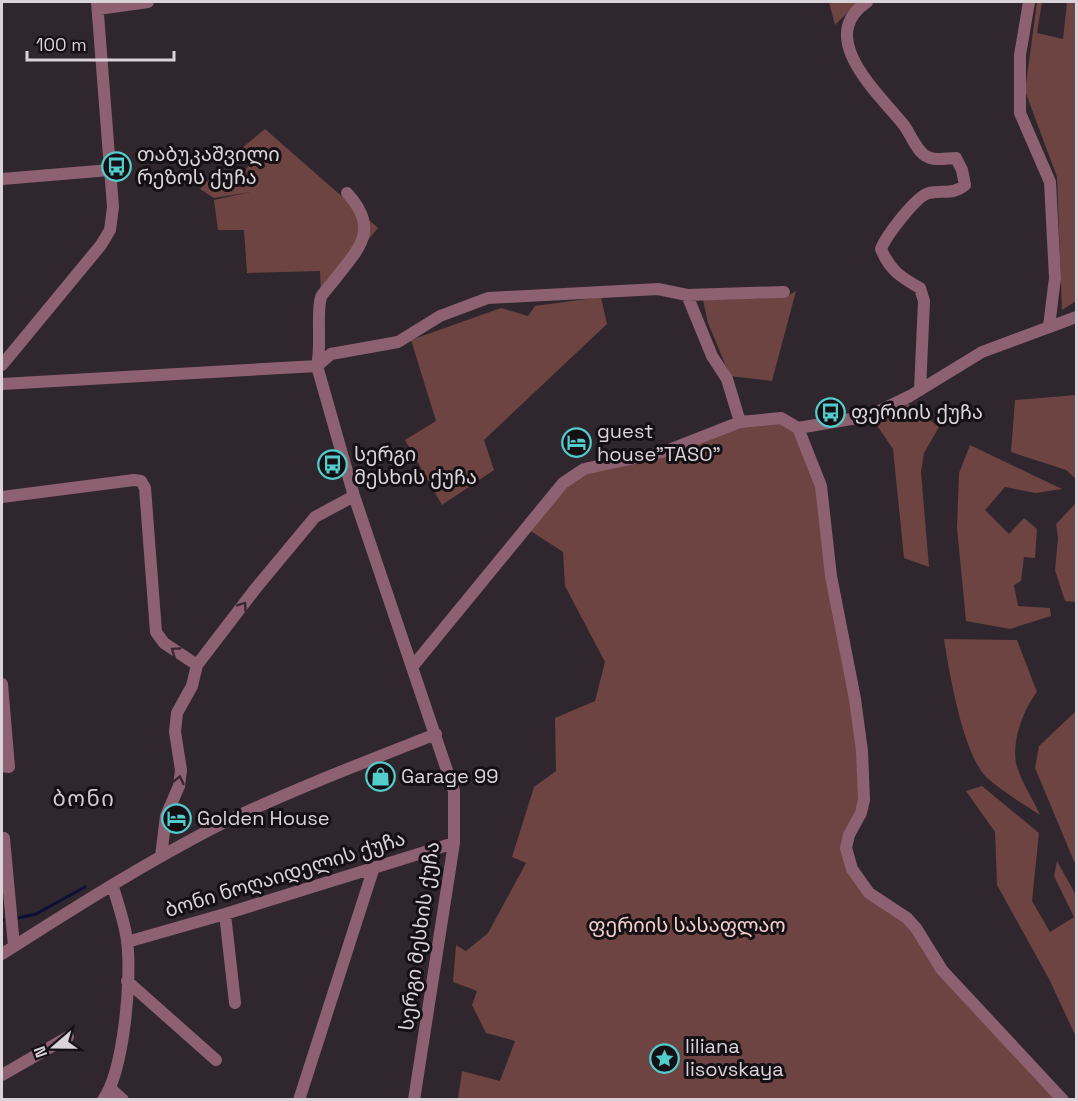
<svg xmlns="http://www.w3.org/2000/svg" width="1078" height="1101" viewBox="0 0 1078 1101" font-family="'Space Grotesk','Noto Sans Georgian',sans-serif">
  <rect width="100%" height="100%" fill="#2f262e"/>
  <path fill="#6d4441" d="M 829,2 L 858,2 L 835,25 Z
    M 1037,2 L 1042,2 L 1037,33 L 1063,39 L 1067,2 L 1076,2 L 1076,301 L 1062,310 L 1057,177 L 1025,91 Z
    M 265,129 L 378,228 L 321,297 L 320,271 L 247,273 L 244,230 L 218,230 L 214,200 L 250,192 L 214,198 L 200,189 L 207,181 L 224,182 L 245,172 L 250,162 L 237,152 Z
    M 796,291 L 772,381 L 730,376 L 708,323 L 703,300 L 784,298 Z
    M 601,297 L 607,324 L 484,440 L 494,470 L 442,505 L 405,440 L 436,421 L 411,340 L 501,308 L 528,316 L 535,306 Z
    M 1076,395 L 1076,479 L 1066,470 L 1011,452 L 1015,400 Z
    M 907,403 L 939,427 L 924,453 L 921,472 L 929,567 L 904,558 L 893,449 L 874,421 Z
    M 760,419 L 798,428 L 812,462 L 854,700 L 861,800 L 848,835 L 851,870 L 905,919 L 941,972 L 1062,1099 L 458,1099 L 462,1071 L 500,1081 L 515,1041 L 486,1033 L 472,1005 L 477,991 L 453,982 L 456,945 L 466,951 L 488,933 L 526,863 L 512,857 L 534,787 L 556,771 L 555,718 L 595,701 L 605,662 L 565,586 L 563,552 L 526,528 L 584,469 Z
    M 970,445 L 1062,489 L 1036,493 L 1005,487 L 985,510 L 1009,534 L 1024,518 L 1037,529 L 1035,558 L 1024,557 L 1021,581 L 1014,585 L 1018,606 L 1050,608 L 1051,616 L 1010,629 L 966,621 L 957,528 L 959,473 Z
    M 1076,503 L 1076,602 L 1065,601 L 1055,570 L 1058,538 L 1056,524 Z
    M 944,639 L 1017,640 L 1037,692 C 1023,710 1012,740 1016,763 C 1020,780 1033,799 1040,815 C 1022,803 1003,792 987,778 C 963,755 949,671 944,639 Z
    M 1076,711 L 1076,866 L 1035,768 L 1039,746 Z
    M 982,786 L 1039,833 L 1032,901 L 1050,932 L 1074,917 L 1054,876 L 1057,861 L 1076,895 L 1076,1037 L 1049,979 L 997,885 L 995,832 L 966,791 Z"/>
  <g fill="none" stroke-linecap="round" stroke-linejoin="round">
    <path stroke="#0e0f37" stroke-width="3" d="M 18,918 L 36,914 L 85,887
      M 2,921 L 3,920"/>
    <path stroke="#8e6170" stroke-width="12" d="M 867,2 C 815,37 878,93 903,124 C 911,134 917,153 928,157 C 935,161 948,158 956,158 L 962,170 L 965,185 C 953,195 944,190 929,193 C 916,196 886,236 881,249 C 890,270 900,277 920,288 L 924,301 L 920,390
      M 1029,2 L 1020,55 L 1020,113 L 1050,182 L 1055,278 L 1049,326
      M 98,9 L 148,2
      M 2,179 L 110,170
      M 347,193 C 382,231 357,250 332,283 C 329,287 323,293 321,297 C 316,314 322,344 317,366 L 354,496 L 454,791 L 454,843 L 414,1100
      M 687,295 L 712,356 L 727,379 L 740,422
      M 2,365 L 101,245 L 110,230 L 113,207 L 97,2
      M 317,366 L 331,354 L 398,342 L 440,316 L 488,298 L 658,289 L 687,295 L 784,292
      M 2,384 L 317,366
      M 798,428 L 821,486 L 831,576 L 855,699 L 862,751 L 864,800 L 861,813 L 849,835 L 846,848 L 852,869 L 869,893 L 907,918 L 916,928 L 942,970 L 1063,1100
      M 2,497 L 134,480 L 141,481 L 145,488 L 156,632 L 164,643 L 197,665
      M 413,666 L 563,483 L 584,469 L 666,451 L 740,422 L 781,418 L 798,428 L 869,416 L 910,396 L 982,352 L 1076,317
      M 2,684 L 9,767 L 2,766
      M 4,838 L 14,946
      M 161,856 L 166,816 L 179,786 L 181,770 L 175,732 L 177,713 L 192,686 L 197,665 L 256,588 L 315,517 L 354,496
      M 225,914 L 235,1003
      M 127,942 L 225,914 L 454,843
      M 2,954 C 74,908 148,861 225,822 C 294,789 365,762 436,734
      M 127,981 L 216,1060
      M 2,1075 L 68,1037
      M 111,1089 L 123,1100
      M 103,1100 C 124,1071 132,977 127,941 C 125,923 118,904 113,887
      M 299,1100 L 374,867"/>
  </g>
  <defs><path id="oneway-chevron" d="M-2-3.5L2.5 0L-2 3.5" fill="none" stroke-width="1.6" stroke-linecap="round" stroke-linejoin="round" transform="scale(1.5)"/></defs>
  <g stroke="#392830">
    <use href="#oneway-chevron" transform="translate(243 606) rotate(-54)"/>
    <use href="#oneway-chevron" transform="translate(175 651) rotate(-146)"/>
    <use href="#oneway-chevron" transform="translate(179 780) rotate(-78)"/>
  </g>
  <defs>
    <symbol id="bus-ring" viewBox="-11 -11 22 22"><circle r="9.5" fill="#141014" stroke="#52cdcc" stroke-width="1.5"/><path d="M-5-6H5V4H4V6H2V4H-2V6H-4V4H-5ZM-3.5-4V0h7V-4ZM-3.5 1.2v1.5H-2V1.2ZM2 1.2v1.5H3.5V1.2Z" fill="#52cdcc"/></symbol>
    <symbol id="hotel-ring" viewBox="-11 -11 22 22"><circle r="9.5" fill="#141014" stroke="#52cdcc" stroke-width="1.5"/><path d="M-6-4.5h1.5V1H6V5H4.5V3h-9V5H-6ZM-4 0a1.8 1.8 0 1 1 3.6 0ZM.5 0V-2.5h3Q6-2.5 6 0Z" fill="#52cdcc"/></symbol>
    <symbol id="shop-ring" viewBox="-11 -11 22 22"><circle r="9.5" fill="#141014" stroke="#52cdcc" stroke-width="1.5"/><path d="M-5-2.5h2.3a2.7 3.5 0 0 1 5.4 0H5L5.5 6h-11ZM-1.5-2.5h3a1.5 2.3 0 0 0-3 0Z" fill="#52cdcc"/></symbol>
    <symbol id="sight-ring" viewBox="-11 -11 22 22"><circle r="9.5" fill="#141014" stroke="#52cdcc" stroke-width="1.5"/><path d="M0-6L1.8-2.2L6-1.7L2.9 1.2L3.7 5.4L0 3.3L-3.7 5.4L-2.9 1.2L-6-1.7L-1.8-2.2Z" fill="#52cdcc"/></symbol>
  </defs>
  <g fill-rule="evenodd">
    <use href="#bus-ring" x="100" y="150" width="33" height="33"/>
    <use href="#bus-ring" x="814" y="396" width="33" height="33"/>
    <use href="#hotel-ring" x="560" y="426" width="33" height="33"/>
    <use href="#bus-ring" x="316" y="448" width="33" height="33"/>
    <use href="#shop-ring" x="364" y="760" width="33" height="33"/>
    <use href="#hotel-ring" x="160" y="802" width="33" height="33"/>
    <use href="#sight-ring" x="648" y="1042" width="33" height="33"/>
  </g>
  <g text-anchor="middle" stroke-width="6" stroke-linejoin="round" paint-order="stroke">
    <g font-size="20" fill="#dad4d9" stroke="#141014" text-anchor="start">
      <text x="137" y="161">თაბუკაშვილი<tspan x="137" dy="23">რეზოს ქუჩა</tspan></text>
      <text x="851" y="419">ფერიის ქუჩა</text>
      <text x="597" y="438">guest<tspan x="597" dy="23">house"TASO"</tspan></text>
      <text x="354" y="461">სერგი<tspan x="354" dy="23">მესხის ქუჩა</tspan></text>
      <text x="401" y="783">Garage 99</text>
      <text x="197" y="825">Golden House</text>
      <text x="685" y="1053">liliana<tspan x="685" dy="23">lisovskaya</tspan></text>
    </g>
    <g font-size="20" fill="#dad4d9" stroke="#141014">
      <text transform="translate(285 874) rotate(-17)" y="7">ბონი ნოღაიდელის ქუჩა</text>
      <text transform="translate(419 936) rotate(-82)" y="7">სერგი მესხის ქუჩა</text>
    </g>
    <g font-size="20" fill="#f4cecb" stroke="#141014">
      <text x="687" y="932">ფერიის სასაფლაო</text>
    </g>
    <g font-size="22" letter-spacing="1.5" fill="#d6cad5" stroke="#141014">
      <text x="84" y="806">ბონი</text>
    </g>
  </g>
  <rect width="1078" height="1101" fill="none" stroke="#dad4d9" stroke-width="6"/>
  <g transform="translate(54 1047) rotate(250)" stroke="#141014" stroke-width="4.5" paint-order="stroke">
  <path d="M0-4.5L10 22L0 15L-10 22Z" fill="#dad4d9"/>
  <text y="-9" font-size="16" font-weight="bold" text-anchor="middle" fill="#dad4d9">N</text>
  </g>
  <path d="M27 51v9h147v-9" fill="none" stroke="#dad4d9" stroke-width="3"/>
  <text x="36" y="51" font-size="18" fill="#dad4d9" stroke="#141014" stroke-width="4.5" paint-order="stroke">100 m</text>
</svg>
